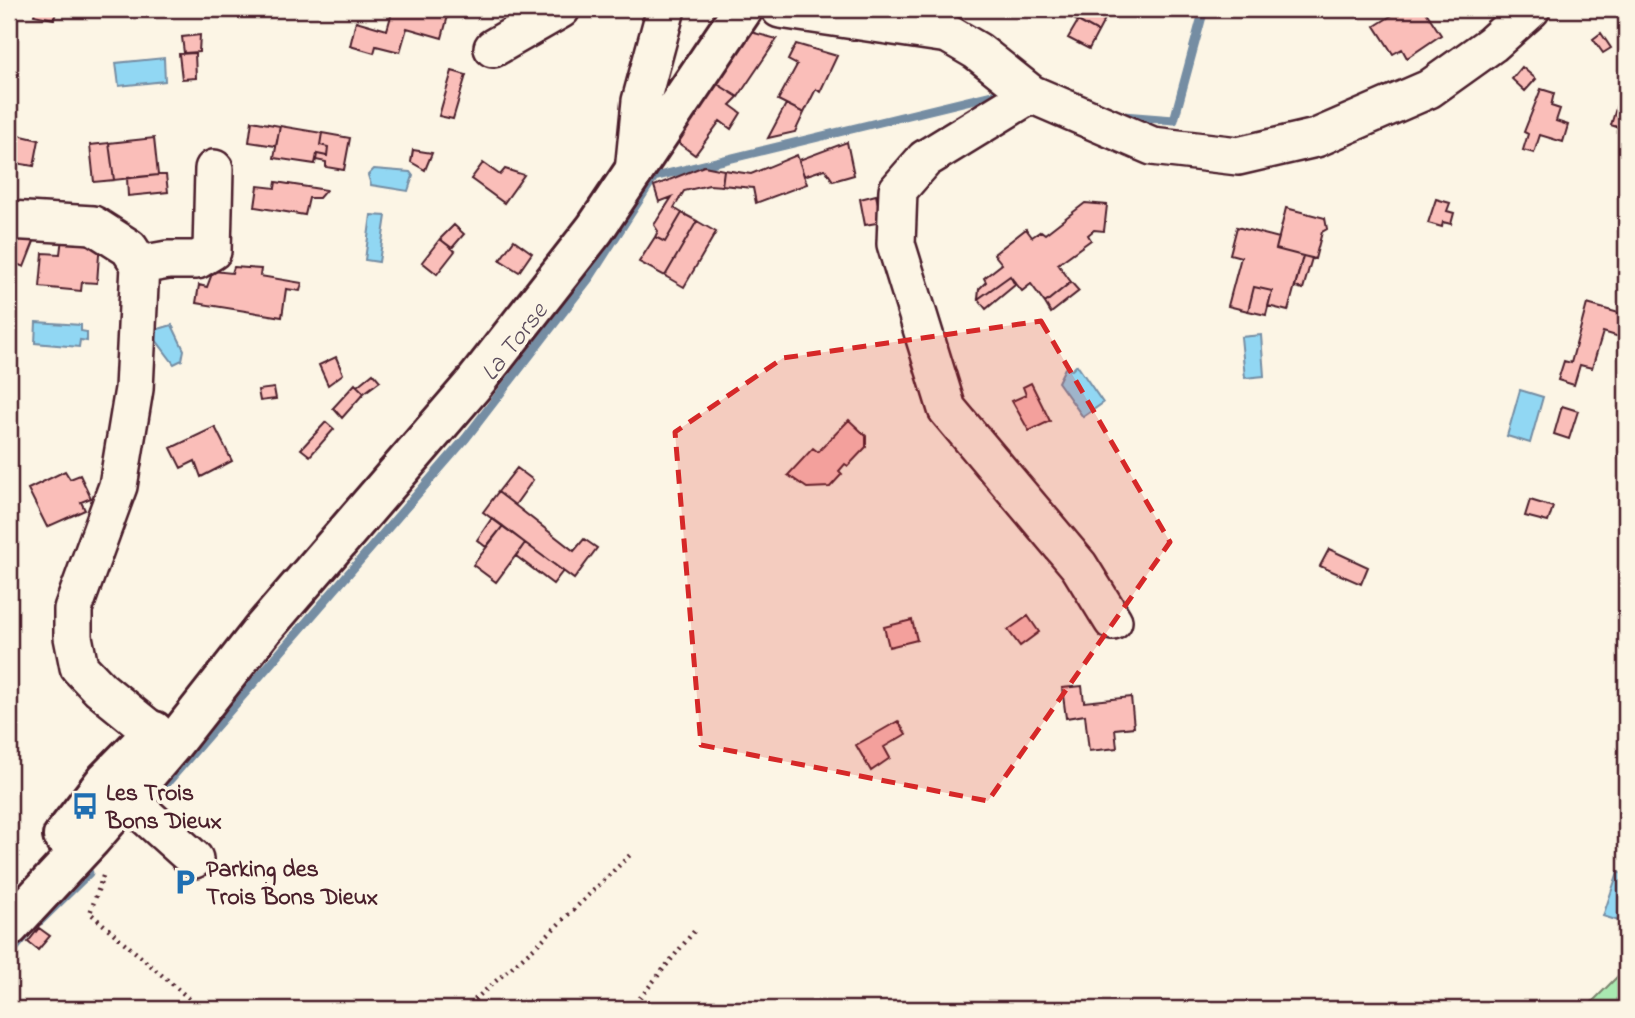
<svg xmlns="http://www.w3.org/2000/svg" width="1635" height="1018" viewBox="0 0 1635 1018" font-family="'Indie Flower',sans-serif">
  <rect width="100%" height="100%" fill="#fcf5e5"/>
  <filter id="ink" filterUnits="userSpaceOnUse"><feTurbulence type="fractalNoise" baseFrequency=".0143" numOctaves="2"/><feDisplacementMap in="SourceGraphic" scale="14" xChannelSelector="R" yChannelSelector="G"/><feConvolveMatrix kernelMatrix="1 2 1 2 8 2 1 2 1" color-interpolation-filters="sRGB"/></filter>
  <g filter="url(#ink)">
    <path fill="#a9e9b1" stroke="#7a846e" stroke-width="2" d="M 1626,968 L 1626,1009 L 1585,1009 Z"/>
    <path fill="#91d7f3" stroke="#758da3" stroke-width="2" d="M 164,58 L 165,81 L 119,86 L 116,63 Z
      M 374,169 L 410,172 L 413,176 L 408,191 L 371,185 L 368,175 Z
      M 371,215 L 386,216 L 379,262 L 365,260 Z
      M 36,322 L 81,325 L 81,331 L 87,332 L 87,341 L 80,340 L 79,347 L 35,343 Z
      M 172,325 L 184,350 L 182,360 L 174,364 L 156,340 L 155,330 Z
      M 1261,335 L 1264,376 L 1245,378 L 1241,337 Z
      M 1077,365 L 1103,403 L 1083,417 L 1058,382 L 1065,368 L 1072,370 Z
      M 1520,390 L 1543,397 L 1530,443 L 1507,436 Z
      M 1618,872 L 1626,875 L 1626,911 L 1622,922 L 1603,916 Z"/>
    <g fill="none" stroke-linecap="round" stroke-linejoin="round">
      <path stroke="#758da3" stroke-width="9" d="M 1123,116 L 1174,120 L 1204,9
        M 160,791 L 466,438 L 590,277 L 654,177 L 1000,93
        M 40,921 L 89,873
        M 9,955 L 25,936"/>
    </g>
    <path fill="#fabeb9" stroke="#4a1f2b" stroke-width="2" d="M 27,9 L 57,9 L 54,19 L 34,15 L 35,11 Z
      M 393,9 L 437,9 L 449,12 L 442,38 L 407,28 L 400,52 L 376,46 L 374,53 L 350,46 L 356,21 L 387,30 Z
      M 1072,9 L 1096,9 L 1107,15 L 1098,32 L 1068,16 Z
      M 1402,9 L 1424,9 L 1441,35 L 1407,58 L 1402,49 L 1393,54 L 1375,26 Z
      M 1078,21 L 1098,32 L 1089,49 L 1068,38 Z
      M 747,31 L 777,39 L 738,97 L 711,80 Z
      M 1601,33 L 1611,48 L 1603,53 L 1593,39 Z
      M 200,35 L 199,52 L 184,53 L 182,37 Z
      M 796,44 L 837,56 L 820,92 L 816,89 L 804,113 L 778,100 L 797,65 L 788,60 Z
      M 195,53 L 196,78 L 182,79 L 179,54 Z
      M 1522,67 L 1536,79 L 1525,91 L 1512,79 Z
      M 452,71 L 466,75 L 453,119 L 439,116 Z
      M 711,80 L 738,97 L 730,105 L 741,113 L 731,129 L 720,121 L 695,155 L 669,136 Z
      M 1541,89 L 1554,93 L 1551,106 L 1560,109 L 1556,121 L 1568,125 L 1563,142 L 1540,135 L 1534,153 L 1523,150 L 1528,134 L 1524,132 Z
      M 786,104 L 804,113 L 795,132 L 768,138 Z
      M 1617,105 L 1626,107 L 1626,130 L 1611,125 Z
      M 252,121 L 280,126 L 276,146 L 249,142 Z
      M 280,126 L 322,133 L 320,145 L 328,147 L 327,156 L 317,154 L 315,164 L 274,158 Z
      M 9,133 L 39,140 L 34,166 L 9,162 Z
      M 322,133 L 350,138 L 344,170 L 326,167 L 326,162 L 316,160 L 317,154 L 327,156 L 328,147 L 320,145 Z
      M 154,138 L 158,175 L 114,180 L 109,143 Z
      M 847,142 L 854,175 L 833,181 L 825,169 L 804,176 L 799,160 Z
      M 109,143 L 114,180 L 94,182 L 90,145 Z
      M 413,150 L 432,153 L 425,170 L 411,162 Z
      M 797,155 L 807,184 L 756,203 L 753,188 L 722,185 L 724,170 L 751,174 Z
      M 483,163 L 500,175 L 505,169 L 524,175 L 504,203 L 471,179 Z
      M 704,166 L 724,170 L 722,186 L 709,185 L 684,191 L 674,208 L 682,213 L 665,242 L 655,237 L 658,231 L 654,225 L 672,197 L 659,202 L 654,186 Z
      M 158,175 L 166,175 L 168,192 L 128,196 L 127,178 Z
      M 276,182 L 326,190 L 319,198 L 309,198 L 305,215 L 255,207 L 258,186 L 275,188 Z
      M 876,195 L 882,222 L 865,225 L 860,199 Z
      M 1436,199 L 1450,203 L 1447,211 L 1454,213 L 1451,224 L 1443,222 L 1442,227 L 1428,223 Z
      M 1085,203 L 1107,205 L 1104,231 L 1094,230 L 1088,235 L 1091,240 L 1058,264 L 1071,282 L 1045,303 L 1031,284 L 1022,291 L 1010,276 L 978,299 L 979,289 L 986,282 L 984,278 L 1002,264 L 994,254 L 1026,229 L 1032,237 L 1041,231 L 1045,234 Z
      M 1286,208 L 1325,218 L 1327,229 L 1322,232 L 1315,259 L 1276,249 Z
      M 682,213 L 697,221 L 665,276 L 639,262 L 655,237 L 665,242 Z
      M 697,221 L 716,232 L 684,287 L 665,276 Z
      M 454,225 L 464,234 L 452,248 L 440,239 Z
      M 1237,227 L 1279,238 L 1276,249 L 1303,256 L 1288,311 L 1268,306 L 1272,291 L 1254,287 L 1248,311 L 1228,306 L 1241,257 L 1230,254 Z
      M 19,233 L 35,239 L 24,267 L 9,261 Z
      M 62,238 L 100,240 L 97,283 L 82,282 L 81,291 L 40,287 L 43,253 L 60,254 Z
      M 440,239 L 455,251 L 437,274 L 422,262 Z
      M 514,240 L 532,253 L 519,272 L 500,260 Z
      M 1303,256 L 1312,258 L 1303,289 L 1295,287 Z
      M 234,267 L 261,269 L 260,276 L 302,283 L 300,291 L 286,289 L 282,317 L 196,303 L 199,285 L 207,287 L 213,271 L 232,273 Z
      M 1010,276 L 1015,285 L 986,309 L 978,299 Z
      M 1071,282 L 1079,291 L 1051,313 L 1045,303 Z
      M 1254,287 L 1272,291 L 1266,315 L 1248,311 Z
      M 1587,304 L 1626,315 L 1626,339 L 1603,332 L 1592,368 L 1580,365 L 1574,385 L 1558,380 L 1564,361 L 1571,363 Z
      M 336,357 L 343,374 L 328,385 L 319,365 Z
      M 373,373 L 380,381 L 364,393 L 357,386 Z
      M 1031,383 L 1050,421 L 1029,431 L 1012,401 L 1026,395 L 1023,387 Z
      M 355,384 L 364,393 L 342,418 L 333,408 Z
      M 274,388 L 276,399 L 260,401 L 258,390 Z
      M 1562,406 L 1578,411 L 1569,439 L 1554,434 Z
      M 849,420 L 866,436 L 866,447 L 848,466 L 845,464 L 839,471 L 842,474 L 830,487 L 807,488 L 788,475 L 813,448 L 818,452 Z
      M 326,422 L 334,429 L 310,456 L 301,449 Z
      M 215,427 L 232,461 L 201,477 L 195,461 L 181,468 L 171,448 Z
      M 517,468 L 533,480 L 515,505 L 498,492 Z
      M 65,471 L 70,479 L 80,475 L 91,498 L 81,502 L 85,510 L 47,527 L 28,489 Z
      M 498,492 L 574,551 L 584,539 L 597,548 L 574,579 L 483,512 Z
      M 1530,500 L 1553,507 L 1548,522 L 1525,516 Z
      M 492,518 L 503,526 L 486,547 L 477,540 Z
      M 503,526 L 525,543 L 496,582 L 473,565 Z
      M 525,543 L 563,571 L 553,584 L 516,556 Z
      M 1329,549 L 1368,567 L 1361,584 L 1320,566 Z
      M 1028,616 L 1039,632 L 1020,646 L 1008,630 Z
      M 912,620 L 917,640 L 889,647 L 884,627 Z
      M 1082,686 L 1084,702 L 1131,697 L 1134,727 L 1115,729 L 1117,748 L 1089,751 L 1085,715 L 1066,718 L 1062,688 Z
      M 898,721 L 906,734 L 884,747 L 890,758 L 871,771 L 856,745 Z
      M 39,928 L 50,936 L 38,950 L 28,942 Z"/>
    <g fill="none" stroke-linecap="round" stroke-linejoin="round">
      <defs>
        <path id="minor" d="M 780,9 L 948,34 L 977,51 L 1031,94 L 1152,146 L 1238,156 L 1316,138 L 1429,89 L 1492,44 L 1531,9
          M 493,48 L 561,9
          M 1031,94 L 925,159 L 898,190 L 896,244 L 947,409 L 1079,566 L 1113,621
          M 634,172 L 641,101 L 666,9
          M 9,220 L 93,225 L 129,248 L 140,265 L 134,389 L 118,486 L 73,609 L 73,637 L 79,667 L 100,689 L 153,732
          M 140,265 L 168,260 L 197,260 L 212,251 L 214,169
          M 106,780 L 194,859"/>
        <path id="major" d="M 63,836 L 106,780 L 154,731
          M 9,927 L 91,839 L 171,746 L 263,629 L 473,385 L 595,229 L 743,9"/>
      </defs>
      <use href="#minor" stroke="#4a1f2b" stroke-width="42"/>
      <use href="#major" stroke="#4a1f2b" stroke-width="44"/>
      <path stroke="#4a1f2b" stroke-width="4.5" stroke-dasharray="2 5" stroke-linecap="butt" d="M 103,876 L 90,913 L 201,1009
        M 464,1009 L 537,945 L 632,853
        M 631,1009 L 695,930"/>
      <use href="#minor" stroke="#fcf5e5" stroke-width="37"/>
      <use href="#major" stroke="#fcf5e5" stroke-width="38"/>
    </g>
  </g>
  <path fill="#d62828" fill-opacity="0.2" stroke="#d62828" stroke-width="5" stroke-dasharray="14 9" stroke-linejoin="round" d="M 1041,321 L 1170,542 L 988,801 L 701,745 L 675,432 L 783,358 Z"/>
  <defs>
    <symbol id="bus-bare" viewBox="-9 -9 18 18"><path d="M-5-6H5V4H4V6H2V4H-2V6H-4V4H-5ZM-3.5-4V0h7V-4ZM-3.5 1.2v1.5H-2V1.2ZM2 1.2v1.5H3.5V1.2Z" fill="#1f6fb2" stroke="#fcf5e5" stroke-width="2.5" paint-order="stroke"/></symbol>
    <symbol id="parking-bare" viewBox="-9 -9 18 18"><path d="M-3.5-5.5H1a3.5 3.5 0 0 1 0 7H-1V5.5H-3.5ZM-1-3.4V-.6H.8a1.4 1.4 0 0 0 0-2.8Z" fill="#1f6fb2" stroke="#fcf5e5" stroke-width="2.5" paint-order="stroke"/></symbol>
  </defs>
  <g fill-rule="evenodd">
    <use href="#bus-bare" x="66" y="787" width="38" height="38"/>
    <use href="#parking-bare" x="166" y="863" width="38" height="38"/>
  </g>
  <g text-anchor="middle" stroke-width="7" stroke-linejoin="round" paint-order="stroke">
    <g font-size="24" font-weight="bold" fill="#4a1f2b" stroke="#fcf5e5" text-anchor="start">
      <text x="106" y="800">Les Trois<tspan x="106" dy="28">Bons Dieux</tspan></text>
      <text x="206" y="876">Parking des<tspan x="206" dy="28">Trois Bons Dieux</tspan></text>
    </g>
    <g font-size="26" font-style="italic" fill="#5c4d5d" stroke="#fcf5e5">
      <text transform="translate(513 341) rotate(-52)" y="9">La Torse</text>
    </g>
  </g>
  <rect width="1635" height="1018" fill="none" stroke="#fcf5e5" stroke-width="35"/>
  <rect x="18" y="18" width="1600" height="983" fill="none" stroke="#4a1f2b" stroke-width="2.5" filter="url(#ink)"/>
</svg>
